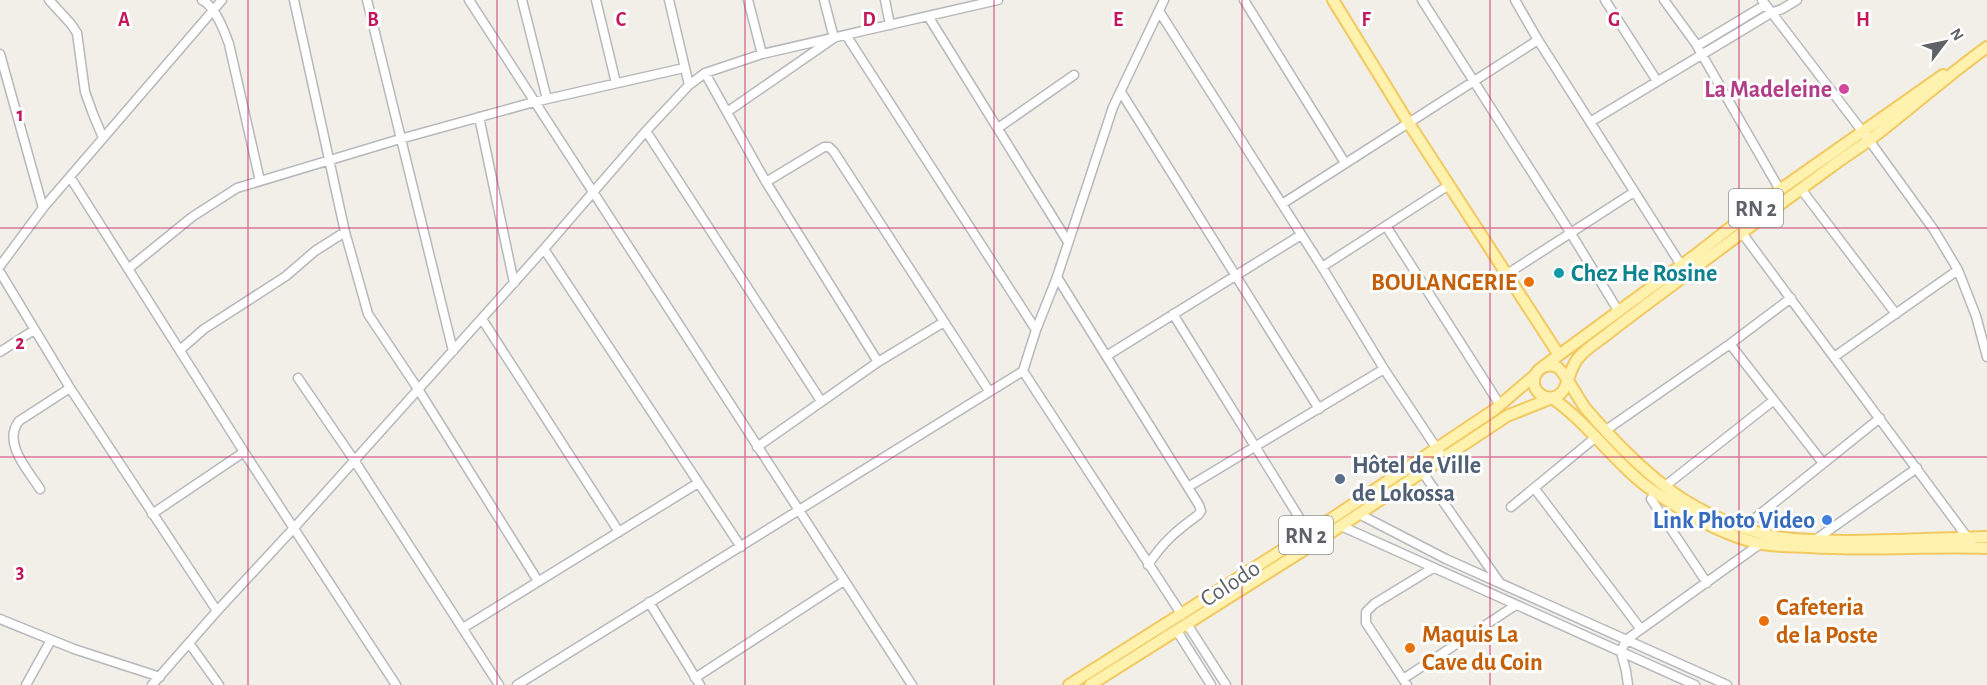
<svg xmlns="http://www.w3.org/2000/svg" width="1987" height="685" viewBox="0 0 1987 685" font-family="'Alegreya Sans',sans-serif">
  <rect width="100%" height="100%" fill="#f1efe8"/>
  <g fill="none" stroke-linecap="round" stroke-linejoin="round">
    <defs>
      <path id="minor" d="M 49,0 L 71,24 L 77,33 L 85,92 L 93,114 L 103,138
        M 202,0 C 215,6 224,30 229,44 L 260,181
        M 294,0 L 345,232 L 368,314 L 418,389 L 538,581
        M 367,0 L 453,351
        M 469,0 L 912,685
        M 522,0 L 547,99
        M 596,0 L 616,83
        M 669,0 L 689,85
        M 748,0 L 762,54
        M 885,0 L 890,25
        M 1244,0 L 1345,163
        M 1422,0 L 1570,232 L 1619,312
        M 1515,0 L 1538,40 L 1681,265
        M 1605,0 L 1657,81
        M 1664,0 L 1699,48
        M 1762,0 L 1869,140 L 1934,230 L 1958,270 L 1976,316 L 1987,357
        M 1765,5 L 1697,46 L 1780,190
        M 1159,11 L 1322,267 L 1384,369 L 1443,458
        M 928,16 L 1068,242
        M 846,35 L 1036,330
        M 0,54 L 43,208
        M 705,73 L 766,182 L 878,362
        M 1121,92 L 1319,409
        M 727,112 L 834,38 L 824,0
        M 479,117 L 514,283
        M 1590,122 L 1771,13 L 1782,9 L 1797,0
        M 998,128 L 1074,75
        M 646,131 L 821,401
        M 70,177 L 244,452 L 396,685
        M 766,182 L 824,147 L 829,147 L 834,152 L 989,391
        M 1801,189 L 1896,314
        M 1282,204 L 1538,40
        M 1386,226 L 1500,405
        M 1742,233 L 1970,541
        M 544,249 L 741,547
        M 0,266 L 43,208 L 222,0
        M 1322,267 L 1449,185
        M 128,269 L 192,217 L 237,188 L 400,139 L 534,102 L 684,68
        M 0,272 L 70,388 L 217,611
        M 1507,274 L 1634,192
        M 1057,277 L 1199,505 L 1201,511 L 1198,515 C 1176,531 1163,542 1148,565
        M 1173,314 L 1315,543
        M 482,319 L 619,532
        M 1730,344 L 1823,463
        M 180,350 L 204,329 L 286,276 L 315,251 L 345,232
        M 0,352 L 34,330
        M 1108,355 L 1301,235
        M 1834,357 L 1958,270
        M 1023,371 L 1182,615
        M 298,378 L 354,460 L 499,685
        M 1606,430 L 1730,344 L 1791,298
        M 757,447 L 878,362 L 944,322
        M 1423,473 L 1500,583
        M 1665,486 L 1774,400
        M 1188,487 L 1384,369
        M 40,489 C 28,470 2,443 19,421 L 70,388
        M 1535,489 L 1640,628
        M 1656,493 L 1651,499 L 1707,583
        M 1511,507 L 1596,437
        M 152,514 L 244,452
        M 1359,514 L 1446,559 L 1727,685
        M 1341,526 L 1695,685
        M 1744,527 L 1880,418
        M 1815,540 L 1917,468
        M 649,602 L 700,685
        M 0,619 L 74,649 L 160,677
        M 1187,624 L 1226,685
        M 463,628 L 698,483
        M 1177,631 L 1211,685
        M 189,643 L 219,685
        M 695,678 L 844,581
        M 1403,679 L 1516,605
        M 26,685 L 51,640
        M 152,685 L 217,611 L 293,529 L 544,249 L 646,131 L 689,85 L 705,73 L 762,54 L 998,0
        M 517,685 L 1023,371 L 1036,330 L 1057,277 L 1113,107 L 1164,0
        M 1407,685 L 1366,623 L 1366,612 L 1374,604 L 1433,568
        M 1628,685 L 1626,671 L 1621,652 L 1626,640 L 1760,544"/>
      <path id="major" d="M 1333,0 L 1408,122 L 1559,355
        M 1987,47 C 1948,75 1911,108 1872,138 C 1859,148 1844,157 1831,167 C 1788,198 1746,230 1704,261 C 1673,285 1641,308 1610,332 C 1600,340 1587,348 1579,357 C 1569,368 1569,384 1562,392 C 1551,405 1529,393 1535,376 C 1538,367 1549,363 1557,367 C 1564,371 1579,400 1586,409 C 1611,438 1640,468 1671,491 C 1703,514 1745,532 1784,538 C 1805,541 1826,540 1846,541 C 1893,541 1940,538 1987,537
        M 1544,366 L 1698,253 L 1764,201 L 1943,75
        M 1069,685 L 1328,521 L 1494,410 L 1535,375
        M 1090,685 L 1315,543 L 1507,416 L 1552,398 C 1591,425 1617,467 1656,493 C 1686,513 1715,531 1750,541 C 1769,547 1789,546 1809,547 C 1868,551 1927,546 1987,548"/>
    </defs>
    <use href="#minor" stroke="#b5b8bc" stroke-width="11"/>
    <use href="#major" stroke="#f2c960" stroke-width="14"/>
    <use href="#minor" stroke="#fff" stroke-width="8"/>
    <use href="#major" stroke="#fff2af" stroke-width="10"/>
  </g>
  <path fill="none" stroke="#c2185b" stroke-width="1.5" stroke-opacity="0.55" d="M 248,0 L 248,685M 497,0 L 497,685M 745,0 L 745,685M 994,0 L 994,685M 1242,0 L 1242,685M 1490,0 L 1490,685M 1739,0 L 1739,685M 0,228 L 1987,228M 0,457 L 1987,457"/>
  <circle fill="#d1479c" stroke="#fff" stroke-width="2" cx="1844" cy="89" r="6"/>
  <circle fill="#0f9aa8" stroke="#fff" stroke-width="2" cx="1559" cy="273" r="6"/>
  <g fill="#e8710a" stroke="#fff" stroke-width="2">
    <circle cx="1529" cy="282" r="6"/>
    <circle cx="1764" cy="621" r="6"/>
    <circle cx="1410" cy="648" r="6"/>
  </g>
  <circle fill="#5c6f8a" stroke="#fff" stroke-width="2" cx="1340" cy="479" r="6"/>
  <circle fill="#3f7fe0" stroke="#fff" stroke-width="2" cx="1827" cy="520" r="6"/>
  <g text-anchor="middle" stroke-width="6" stroke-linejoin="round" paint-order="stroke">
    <g fill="#fff" stroke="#8f9295" stroke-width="1.5">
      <rect x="1729" y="189" width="54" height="38" rx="4.5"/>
      <rect x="1279" y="516" width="54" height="38" rx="4.5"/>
    </g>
    <g font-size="22" font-weight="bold" fill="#5f6368">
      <text x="1756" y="216">RN 2</text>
      <text x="1306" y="543">RN 2</text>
    </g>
    <g font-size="24" font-weight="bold" fill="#b23c85" stroke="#fff" text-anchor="end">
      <text x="1832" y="97">La Madeleine</text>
    </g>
    <g font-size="24" font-weight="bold" fill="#0d838f" stroke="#fff" text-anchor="start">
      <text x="1571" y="281">Chez He Rosine</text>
    </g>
    <g font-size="24" font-weight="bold" fill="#c56008" stroke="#fff" text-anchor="start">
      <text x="1517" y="290" text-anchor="end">BOULANGERIE</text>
      <text x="1776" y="615">Cafeteria<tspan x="1776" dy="28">de la Poste</tspan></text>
      <text x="1422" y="642">Maquis La<tspan x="1422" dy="28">Cave du Coin</tspan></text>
    </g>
    <g font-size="24" font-weight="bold" fill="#4e5e75" stroke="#fff" text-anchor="start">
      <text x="1352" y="473">Hôtel de Ville<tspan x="1352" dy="28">de Lokossa</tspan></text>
    </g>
    <g font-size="24" font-weight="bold" fill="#366cbe" stroke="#fff" text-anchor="end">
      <text x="1815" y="528">Link Photo Video</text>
    </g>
    <g font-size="24" fill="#5f6368" stroke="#fff">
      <text transform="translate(1230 583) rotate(-33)" y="8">Colodo</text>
    </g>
  </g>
  <g font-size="20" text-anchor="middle" font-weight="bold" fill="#c2185b" stroke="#fff" stroke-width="6" stroke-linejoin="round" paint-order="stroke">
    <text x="124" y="26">A</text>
    <text x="373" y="26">B</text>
    <text x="621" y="26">C</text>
    <text x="869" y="26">D</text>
    <text x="1118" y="26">E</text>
    <text x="1366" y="26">F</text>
    <text x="1614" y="26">G</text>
    <text x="1863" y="26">H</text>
    <text x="20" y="121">1</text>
    <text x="20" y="349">2</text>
    <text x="20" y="578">3</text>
  </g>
  <g transform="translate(1945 42) rotate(58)" stroke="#ffffff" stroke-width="4.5" paint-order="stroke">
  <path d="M0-4.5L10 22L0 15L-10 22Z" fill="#5f6368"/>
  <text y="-9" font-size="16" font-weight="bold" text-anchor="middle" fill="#5f6368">N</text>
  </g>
</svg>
